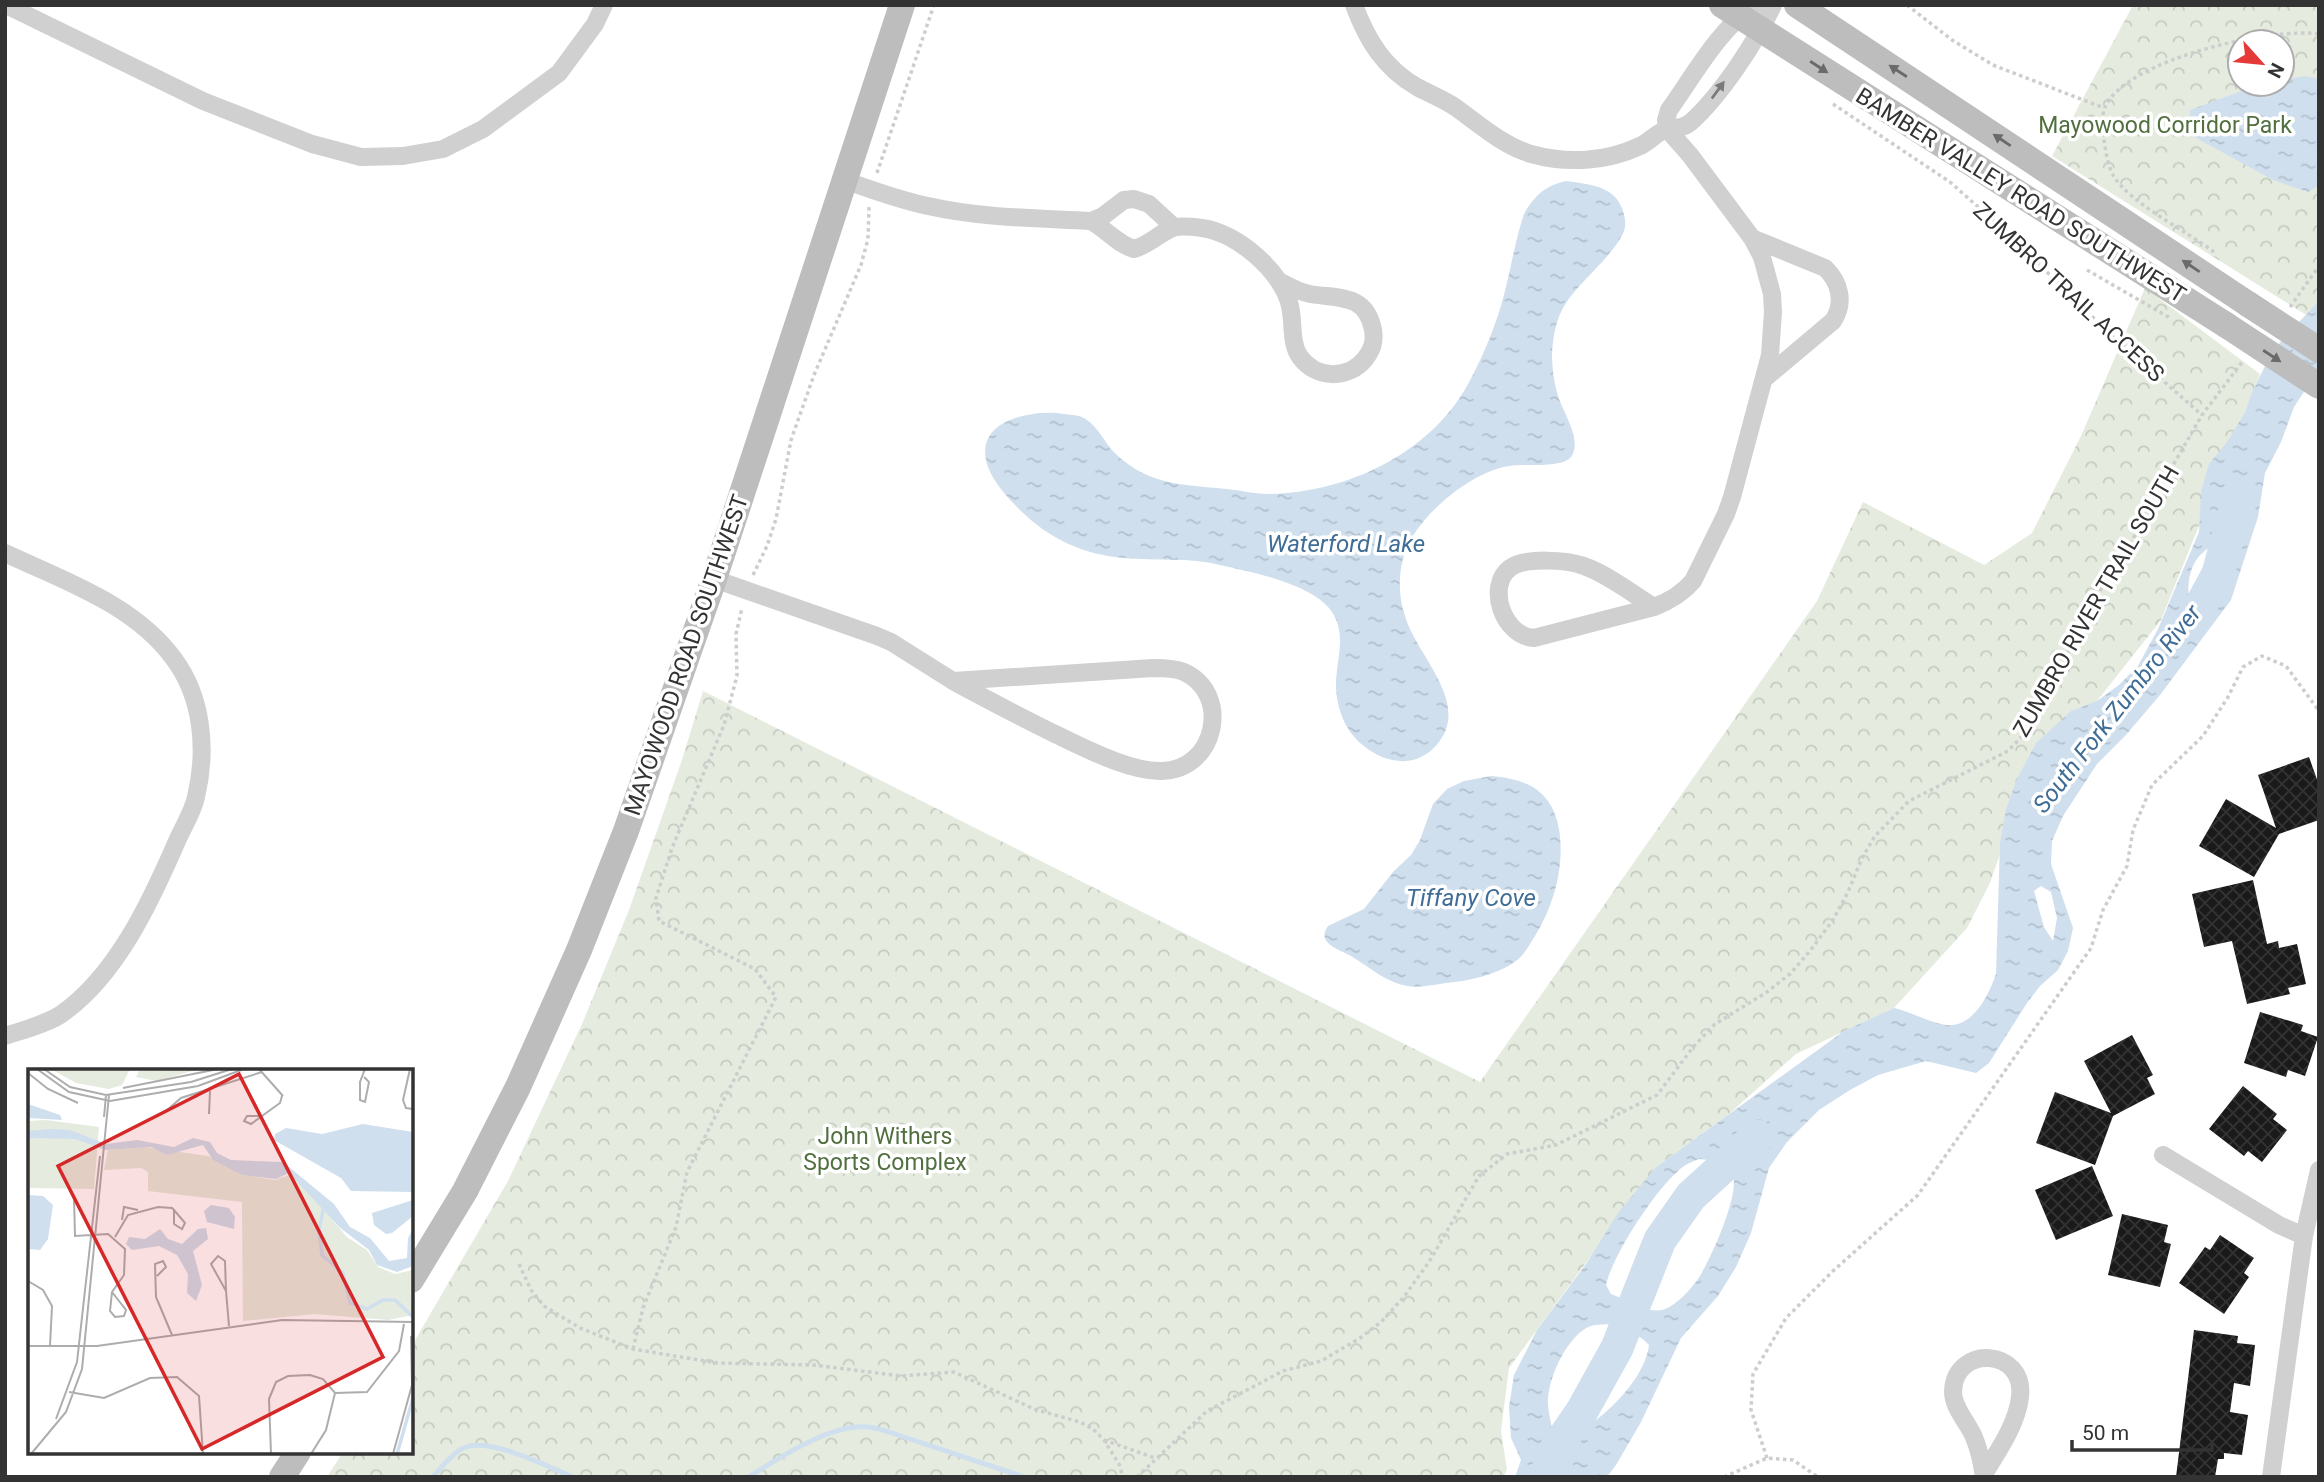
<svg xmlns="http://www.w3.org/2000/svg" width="2324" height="1482" viewBox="0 0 2324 1482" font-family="Roboto,sans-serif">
  <defs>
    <pattern id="park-crowns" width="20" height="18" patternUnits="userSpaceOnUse" patternTransform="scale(1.75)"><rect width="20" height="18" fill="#e5ecdf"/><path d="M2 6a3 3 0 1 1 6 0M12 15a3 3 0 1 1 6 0" fill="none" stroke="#c5cbc0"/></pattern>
    <pattern id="water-ripples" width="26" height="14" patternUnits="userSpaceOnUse" patternTransform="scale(1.75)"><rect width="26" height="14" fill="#cfdfee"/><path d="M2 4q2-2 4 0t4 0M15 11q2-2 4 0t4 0" fill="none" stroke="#b2c0cd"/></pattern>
    <pattern id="building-cross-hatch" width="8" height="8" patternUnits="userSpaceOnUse" patternTransform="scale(1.75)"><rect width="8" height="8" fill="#1a1a1a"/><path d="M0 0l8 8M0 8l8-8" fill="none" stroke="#333"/></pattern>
  </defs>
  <rect width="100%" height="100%" fill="#fff"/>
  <path fill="url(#park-crowns)" fill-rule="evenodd" d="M 2133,5 L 2319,5 L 2319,323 L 2052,156 ZM 2240,42 L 2282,42 L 2282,84 L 2240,84 Z
    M 2145,288 L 2260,374 L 2161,620 L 2097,701 L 2027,774 L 1990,883 L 1967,928 L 1894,1008 L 1796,1054 L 1729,1114 L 1656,1167 L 1509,1368 L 1501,1431 L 1507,1470 L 1503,1477 L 327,1477 L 343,1452 L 411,1452 L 411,1347 L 508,1181 L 582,1024 L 629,910 L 682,760 L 703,691 L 1480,1082 L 1817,601 L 1863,502 L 1984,565 L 2032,533 L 2081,436 Z"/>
  <path fill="url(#water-ripples)" fill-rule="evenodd" d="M 2305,76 L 2319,79 L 2319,186 L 2308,192 L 2273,180 L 2189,134 L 2190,110 L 2260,84 L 2282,84 L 2282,80 Z
    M 1566,181 C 1586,184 1612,185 1621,206 C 1624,213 1626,220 1625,227 C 1621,249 1580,281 1566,303 C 1556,318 1553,336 1552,354 C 1552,368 1554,383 1558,396 C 1563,412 1583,441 1571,457 C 1560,469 1525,463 1509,466 C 1470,472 1418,516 1405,552 C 1398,572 1398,596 1405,616 C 1416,655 1470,701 1439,742 C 1433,750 1424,757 1413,760 C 1396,764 1377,757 1364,746 C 1344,731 1335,705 1336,680 C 1338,654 1347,630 1329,608 C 1308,583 1251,572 1220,565 C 1189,557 1156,561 1124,558 C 1084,555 1048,538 1020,510 C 1007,497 994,483 988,467 C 972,422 1026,411 1058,413 C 1061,414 1077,415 1079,416 C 1097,422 1103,442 1116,454 C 1126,464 1139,472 1152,477 C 1175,486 1201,486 1226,489 C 1240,490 1254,494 1268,494 C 1345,493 1428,455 1467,386 C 1484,355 1498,321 1506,287 C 1512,262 1516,238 1524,214 C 1535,195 1545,186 1566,181 Z
    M 2319,301 L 2319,369 L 2294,407 L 2281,442 L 2265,473 L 2258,517 L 2231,600 L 2160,695 L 2125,736 L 2097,764 L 2063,816 L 2052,841 L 2051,864 L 2073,928 L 2068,951 L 2058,970 L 2040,986 L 2027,1003 L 1989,1063 L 1976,1073 L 1926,1061 L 1878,1075 L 1850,1090 L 1819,1110 L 1787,1142 L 1769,1168 L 1751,1233 L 1736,1267 L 1718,1296 L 1681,1338 L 1641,1422 L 1616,1465 L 1607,1477 L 1515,1477 L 1521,1460 L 1511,1438 L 1509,1407 L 1514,1375 L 1537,1330 L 1586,1264 L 1618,1213 L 1656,1167 L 1844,1031 L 1894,1008 C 1910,1012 1925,1020 1941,1024 C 1971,1032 1988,997 1996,974 L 2000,843 L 2006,809 L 2017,779 L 2036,743 L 2071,711 L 2097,701 L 2119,685 L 2138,666 L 2158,629 L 2199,532 L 2201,491 L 2209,464 L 2227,442 L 2245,412 L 2252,392 L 2268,360 L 2281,341 ZM 2226,541 L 2232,550 C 2225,571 2209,593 2189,602 C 2186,572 2194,549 2226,541 ZM 2041,886 L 2051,892 L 2057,918 L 2053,941 L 2044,927 L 2034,891 ZM 1699,1159 C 1710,1160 1726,1161 1732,1173 C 1742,1191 1710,1261 1698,1279 C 1691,1289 1675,1307 1662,1310 C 1646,1313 1625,1299 1611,1294 L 1606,1285 C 1613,1254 1658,1185 1684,1166 C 1688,1163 1694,1161 1699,1159 ZM 1607,1324 C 1624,1329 1637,1332 1649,1345 C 1644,1385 1592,1430 1556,1444 C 1553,1431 1549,1418 1548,1405 C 1546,1382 1567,1334 1591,1326 C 1596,1324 1602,1325 1607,1324 Z
    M 1491,776 C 1528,779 1552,791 1559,829 C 1565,866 1554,905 1535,936 C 1529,945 1525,954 1516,961 C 1497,975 1469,981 1446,983 C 1432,985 1417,989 1403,985 C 1381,980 1363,961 1343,952 C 1331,946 1318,940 1328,926 L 1364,909 L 1393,872 L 1411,855 L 1420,840 L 1433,804 L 1447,789 L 1464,781 Z"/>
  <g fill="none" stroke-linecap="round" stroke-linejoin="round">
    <path stroke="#cfdfee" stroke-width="5" d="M 433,1477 C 442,1467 454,1451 466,1447 C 492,1438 548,1467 573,1477
      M 748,1477 C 780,1458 829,1424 867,1427 C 874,1427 882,1430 889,1432 L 1024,1477"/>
    <path stroke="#cfdfee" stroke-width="33" d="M 2194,618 L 2218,574 L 2238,499
      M 1547,1477 L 1551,1456 L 1582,1411 L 1617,1348 L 1660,1240 L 1691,1196 L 1757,1136"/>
  </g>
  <path fill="url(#building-cross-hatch)" d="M 2309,757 L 2319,785 L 2319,820 L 2279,834 L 2254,877 L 2199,846 L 2226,799 L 2276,828 L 2258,775 Z
    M 2253,880 L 2267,944 L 2278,941 L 2279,948 L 2297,944 L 2306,984 L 2288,988 L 2290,994 L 2247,1004 L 2232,941 L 2204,947 L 2192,894 Z
    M 2260,1012 L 2303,1025 L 2301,1031 L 2318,1037 L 2305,1076 L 2288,1070 L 2286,1077 L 2244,1063 Z
    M 2132,1035 L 2153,1075 L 2147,1078 L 2155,1094 L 2113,1116 L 2095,1165 L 2036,1143 L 2055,1092 L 2111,1113 L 2084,1061 Z
    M 2243,1086 L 2277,1114 L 2273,1119 L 2287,1130 L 2262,1162 L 2248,1151 L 2244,1156 L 2209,1129 Z
    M 2092,1166 L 2113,1216 L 2056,1240 L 2035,1190 Z
    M 2122,1214 L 2168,1225 L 2164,1242 L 2171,1244 L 2160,1287 L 2108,1275 Z
    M 2220,1235 L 2254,1258 L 2244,1273 L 2249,1277 L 2224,1314 L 2179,1283 L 2205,1247 L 2210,1250 Z
    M 2194,1330 L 2238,1336 L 2237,1343 L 2255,1345 L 2250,1386 L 2234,1383 L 2230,1412 L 2248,1415 L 2242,1455 L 2224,1453 L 2224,1459 L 2218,1459 L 2215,1477 L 2176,1477 Z"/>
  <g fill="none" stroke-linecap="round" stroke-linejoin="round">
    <path stroke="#cdcdcd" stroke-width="3.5" stroke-dasharray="3.5 3.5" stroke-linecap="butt" d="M 1907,5 L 1952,40 L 1993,65 L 2104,108
      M 1833,104 L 1950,182 L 2004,230 L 2110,334 L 2202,415
      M 877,173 L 934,5
      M 2214,252 C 2187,231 2129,203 2113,175 C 2106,163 2099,119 2105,107 C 2127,59 2271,27 2319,34
      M 2087,270 L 2170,318
      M 2290,307 L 2319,266
      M 753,575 L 767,546 L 776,519 L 791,440 L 814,375 L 861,265 L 868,239 L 869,207
      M 519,1264 L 531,1290 L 544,1306 L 580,1328 L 633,1349 L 717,1363 L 814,1365 L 901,1376 L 954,1372 L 1034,1409 L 1080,1422 L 1093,1429 L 1104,1440 L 1119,1464 L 1123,1477
      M 633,1349 L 643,1308 L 676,1227 L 687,1172 L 776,997 L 755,969 L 659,921 L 656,898 L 672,848 L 724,725 L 737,676 L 736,634 L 742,608
      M 1104,1440 L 1155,1458
      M 1767,1458 L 1751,1410 L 1753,1374 L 1786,1318 L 1833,1271 L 1918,1195 L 2091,948 L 2103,910 L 2127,866 L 2133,830 L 2152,785 L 2203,736 L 2228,697 L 2243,667 L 2262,656 L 2286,666 L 2319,711
      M 1137,1477 L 1207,1411 L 1283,1371 L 1321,1361 L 1360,1338 L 1381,1322 L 1403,1298 L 1429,1262 L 1479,1176 L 1507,1154 L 1556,1145 L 1657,1095 L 1694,1046 L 1715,1024 L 1767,992 L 1790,974 L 1810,951 L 1833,920 L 1848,892 L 1862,858 L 1875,836 L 1909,801 L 2008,751 L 2027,731 L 2102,587 L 2123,558 L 2157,493 L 2202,415 L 2243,361
      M 1724,1477 L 1767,1458 L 1793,1460 L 1818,1477"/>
    <path stroke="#d0d0d0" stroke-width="18" d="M 6,5 L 203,101 L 312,144 L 361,157 L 403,156 L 443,149 L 483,129 L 559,73 L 595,24 L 604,5
      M 1354,5 C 1367,40 1384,68 1417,87 C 1430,94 1443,99 1455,107 C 1479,124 1502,145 1531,154 C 1567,164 1606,162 1640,146 C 1649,142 1657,132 1667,129 C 1676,127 1683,129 1691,122 C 1720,96 1757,41 1773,5
      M 1667,129 L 1666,120 L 1669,110 C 1694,75 1718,31 1754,5
      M 844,180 C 872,190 899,200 928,206 C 981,218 1036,218 1091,221 C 1107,230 1117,244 1134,249 C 1150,245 1164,229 1176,227 C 1183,226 1194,227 1202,228 C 1236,232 1283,272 1290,306 C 1294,322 1290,343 1300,357 C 1316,379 1348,380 1365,359 C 1372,350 1375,342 1373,330 C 1366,293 1338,299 1310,294 C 1300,292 1290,287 1281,282
      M 1091,221 L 1103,216 L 1124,200 L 1134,199 L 1149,204 L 1174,227
      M 1752,238 L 1825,268 C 1840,282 1845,303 1833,321 L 1764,379
      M 5,553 C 64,581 134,604 174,659 C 203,698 207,751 196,797 C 193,812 183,827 177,841 C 151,901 116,977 60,1015 C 44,1025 23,1030 5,1036
      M 714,579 L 877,636 L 891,642 L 953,681
      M 1654,607 C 1633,594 1607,574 1584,566 C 1568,560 1524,557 1510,568 C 1486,586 1503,636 1534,638 L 1654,607 C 1670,601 1682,594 1693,581 L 1726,514 L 1732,497 L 1770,355 L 1773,312 L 1772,294 L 1762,257 L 1752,238 L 1690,155 L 1667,129
      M 1153,668 C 1163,668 1175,668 1184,672 C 1232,694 1216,770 1162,771 C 1129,772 1083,747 1053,733 C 1019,716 986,699 953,681 Z
      M 2163,1155 L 2279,1225 L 2304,1236
      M 1984,1474 C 1998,1451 2017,1424 2020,1397 C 2026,1348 1954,1344 1953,1392 C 1953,1407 1967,1422 1973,1435 C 1979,1448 1982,1463 1984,1477
      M 2271,1477 L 2304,1236 L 2319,1170"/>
    <path stroke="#bdbdbd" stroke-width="26" d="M 1722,5 L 2226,325
      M 1797,5 L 2248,304
      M 411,1280 L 465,1191 L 518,1087 L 579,950 L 626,831 L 714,579 L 902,5
      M 282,1477 L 298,1452"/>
    <path stroke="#bdbdbd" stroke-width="26" d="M 2248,304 L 2319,350
      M 2226,325 L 2319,386"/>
  </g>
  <defs><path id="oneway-solid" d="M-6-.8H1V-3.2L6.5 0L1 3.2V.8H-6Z" transform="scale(1.75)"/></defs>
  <g fill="#6a6a6a">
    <use href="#oneway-solid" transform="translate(1819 67) rotate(33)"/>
    <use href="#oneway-solid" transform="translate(1898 71) rotate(-147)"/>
    <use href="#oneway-solid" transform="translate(2002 140) rotate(-146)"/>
    <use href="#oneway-solid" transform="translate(2191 266) rotate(-146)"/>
    <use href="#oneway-solid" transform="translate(2272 356) rotate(33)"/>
  </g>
  <use fill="#7a7a7a" href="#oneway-solid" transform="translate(1718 90) rotate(-54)"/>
  <g text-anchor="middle" stroke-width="7" stroke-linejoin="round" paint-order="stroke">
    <g font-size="23" fill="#526f3f" stroke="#fff">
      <text x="2165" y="133">Mayowood Corridor Park</text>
      <text x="885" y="1144">John Withers<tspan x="885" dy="26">Sports Complex</tspan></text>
    </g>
    <g font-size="23" fill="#333" stroke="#fff">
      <text transform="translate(2021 195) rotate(32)" y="8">BAMBER VALLEY ROAD SOUTHWEST</text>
      <text transform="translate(2069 292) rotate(43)" y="8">ZUMBRO TRAIL ACCESS</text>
      <text transform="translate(2096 601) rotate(-60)" y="8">ZUMBRO RIVER TRAIL SOUTH</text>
      <text transform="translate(686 655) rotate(-71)" y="8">MAYOWOOD ROAD SOUTHWEST</text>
    </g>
    <g font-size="24" font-style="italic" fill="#3f6d96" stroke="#fff">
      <text x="1346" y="552">Waterford Lake</text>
      <text transform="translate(2117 709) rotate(-52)" y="8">South Fork Zumbro River</text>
      <text x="1471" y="906">Tiffany Cove</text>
    </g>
  </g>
  <g transform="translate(28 1069)">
    <rect width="385" height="385" fill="#fff"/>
    <path d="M 23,0 L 102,0 L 94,16 L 81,20 L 48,14 ZM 171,0 L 129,12 L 108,8 L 111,2 Z" fill="#e5ecdf"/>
    <path d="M 18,51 L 71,58 L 66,120 L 0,119 L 0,52 ZM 116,78 L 180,87 L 214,106 L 247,111 L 264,105 L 319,168 L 339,181 L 350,198 L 367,205 L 385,201 L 385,246 L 360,251 L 287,245 L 215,252 L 214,133 L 120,122 L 120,103 L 113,99 L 76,101 L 80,81 Z" fill="#e5ecdf"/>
    <path d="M 0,35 L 32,46 L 34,51 L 0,49 ZM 335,55 L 385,63 L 385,123 L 323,122 L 313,109 L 246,71 L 247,65 L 258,59 L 294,65 ZM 23,60 L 42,61 L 78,75 L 109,71 L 146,78 L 165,69 L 182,73 L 189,84 L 203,91 L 255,93 L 306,135 L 322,158 L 342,169 L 361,192 L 379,189 L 380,169 L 385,160 L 385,197 L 369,203 L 349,196 L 341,181 L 311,158 L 261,104 L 248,110 L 214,106 L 185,91 L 175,76 L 139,86 L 123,78 L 77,81 L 47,70 L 0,69 L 0,62 ZM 0,126 L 15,127 L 25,136 L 20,170 L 12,181 L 0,180 ZM 385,131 L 385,147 L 364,164 L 358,165 L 346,156 L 344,144 ZM 183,136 L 201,139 L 207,148 L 206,160 L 179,153 L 176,142 ZM 178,159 L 180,170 L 165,182 L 174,216 L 168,232 L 159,224 L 160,205 L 149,186 L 131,177 L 104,181 L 98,175 L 101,168 L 117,170 L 132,160 L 140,170 L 154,175 L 170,160 Z" fill="#cfdfee"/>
    <path fill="none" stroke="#cfdfee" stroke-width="3.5" d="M 205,96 L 258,100M 296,136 L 291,162 L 294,186 L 315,204 L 322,234 L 339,240 L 355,231 L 367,231 L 385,248M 369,385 L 385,329"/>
    <path fill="none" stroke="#adadad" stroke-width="2" d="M 9,0 L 41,23 L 82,32 L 170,17 L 216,0M 16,0 L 42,18 L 78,26 L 163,13 L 204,0M 231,0 L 255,27M 382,0 L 375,31 L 378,39 L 385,40M 0,4 L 20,20 L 50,34M 336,8 L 341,13 L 337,33 L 332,31 L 332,13 L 337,0M 95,19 L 190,0M 138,42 L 153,29 L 234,3M 181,45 L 182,22M 231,47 L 219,47 L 216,52 L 223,55 L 252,34 L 254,27M 76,48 L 78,26M 46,128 L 47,167 L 80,165 L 97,180 L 96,206 L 84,223 L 82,242 L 87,248 L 96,247 L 98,241 L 84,223M 94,151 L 96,138 L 110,141M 87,168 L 100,146 L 130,138 L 144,139 L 146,141 L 157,154 L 154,160 L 146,155 L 146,141M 190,187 L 197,192 L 198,222 L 183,195 ZM 129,207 L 138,198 L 135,192 L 127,195 L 128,228 L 144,266M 0,212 L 15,221 L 24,237 L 22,277M 198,222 L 201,257M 0,277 L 69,277 L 254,251 L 385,253M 41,323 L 76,329 L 122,309 L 149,308 L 171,327 L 175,385M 28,350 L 49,293 L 72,87M 3,385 L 38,343 L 54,300 L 81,26M 243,385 L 241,330 L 248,313 L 260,307 L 282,306 L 295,310 L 307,324 L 339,323 L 371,282 L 376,255M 283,385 L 298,361 L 307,324M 365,385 L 384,316 L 383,267"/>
    <path fill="#d62828" fill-opacity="0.15" stroke="#d62828" stroke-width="3.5" d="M 211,5 L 355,288 L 174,380 L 30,97 Z"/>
    <rect width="385" height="385" fill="none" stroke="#333" stroke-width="3.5"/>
  </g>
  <rect width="2324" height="1482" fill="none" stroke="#333333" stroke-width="14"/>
  <g transform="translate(2261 63) rotate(117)"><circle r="33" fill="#ffffff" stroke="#adadad" stroke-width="2"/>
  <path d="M0-5L12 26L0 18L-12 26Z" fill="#e63a39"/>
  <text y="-10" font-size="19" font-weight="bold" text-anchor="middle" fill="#333333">N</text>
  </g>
  <path d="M2072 1440v10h140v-10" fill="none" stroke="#333333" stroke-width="3.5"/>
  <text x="2082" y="1440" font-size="21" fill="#333333" stroke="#ffffff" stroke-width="5" paint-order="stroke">50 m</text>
</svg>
